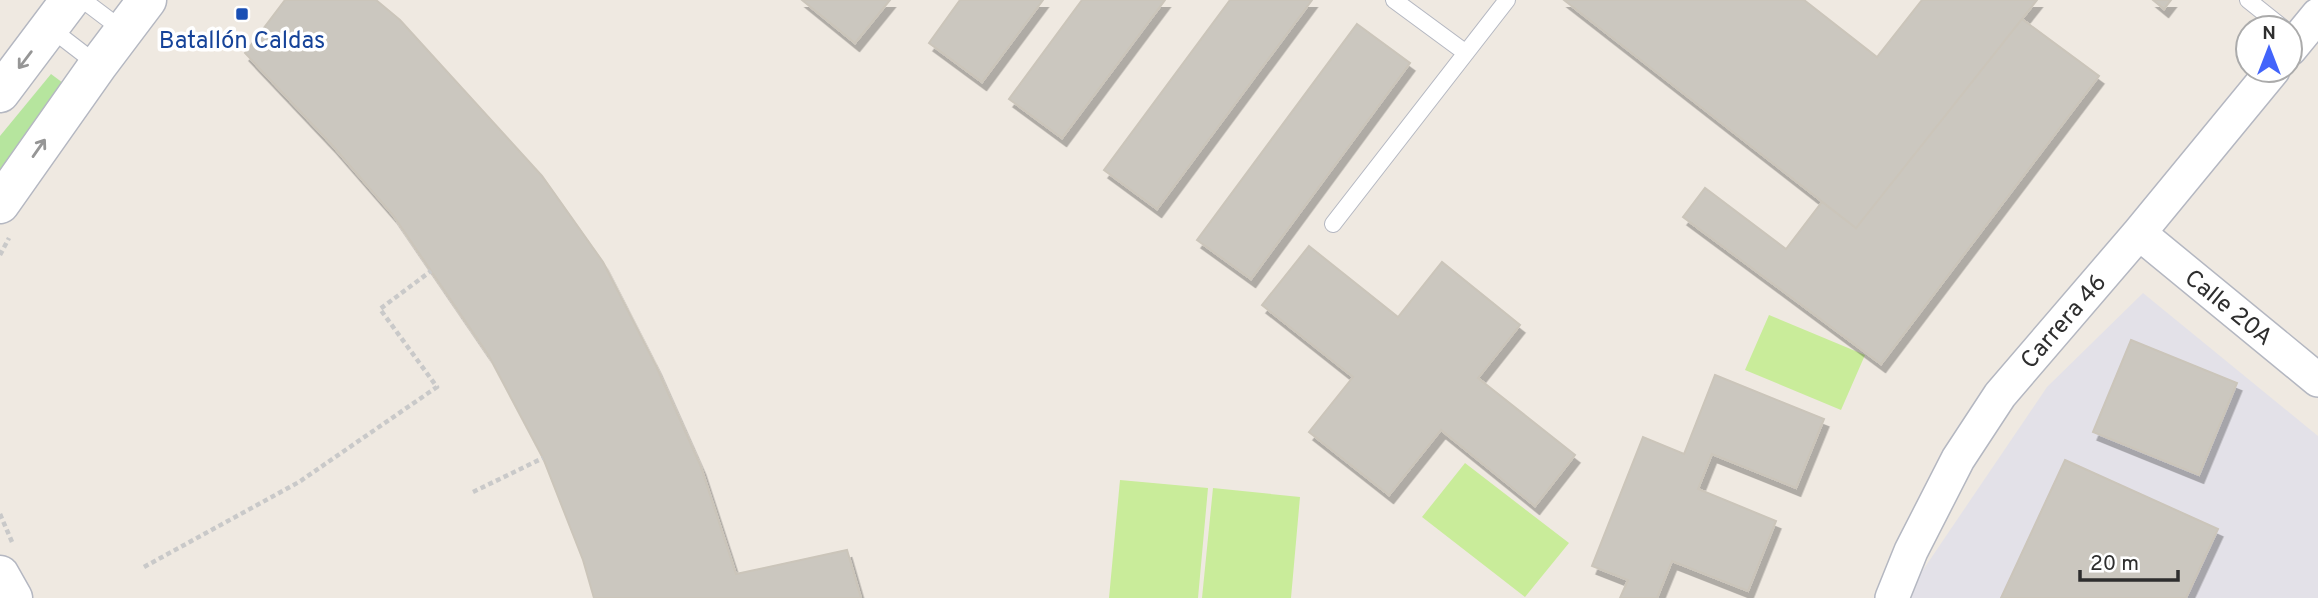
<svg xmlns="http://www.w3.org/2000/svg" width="2318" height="598" viewBox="0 0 2318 598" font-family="Overpass,sans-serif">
  <defs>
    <filter id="shadow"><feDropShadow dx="4.5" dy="8" stdDeviation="0" flood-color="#0004"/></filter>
  </defs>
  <rect width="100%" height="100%" fill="#efe9e1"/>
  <path fill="#e3e1e8" d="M 2143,293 L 2318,436 L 2318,598 L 1904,598 L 2047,387 Z"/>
  <path fill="#b6e59e" d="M 51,74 L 63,83 L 0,171 L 0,136 Z"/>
  <path fill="#c9ec9a" d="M 1769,315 L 1865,355 L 1841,410 L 1745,370 Z
    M 1465,463 L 1569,543 L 1525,597 L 1422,517 Z
    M 1120,480 L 1208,488 L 1198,598 L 1109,598 Z
    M 1213,488 L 1300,497 L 1291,598 L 1202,598 Z"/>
  <path fill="#cbc7bf" stroke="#cbc5ba" stroke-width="2" filter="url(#shadow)" d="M 285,0 L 376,0 L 400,20 L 542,176 L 603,262 L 656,366 L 701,467 L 736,574 L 847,550 L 861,598 L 594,598 L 583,560 L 543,458 L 489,356 L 393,215 L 332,145 L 245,53 Z
    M 802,0 L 890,0 L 855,43 Z
    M 960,0 L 1043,0 L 982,82 L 929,43 Z
    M 1082,0 L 1165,0 L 1062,138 L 1009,99 Z
    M 1230,0 L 1312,0 L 1157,209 L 1104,170 Z
    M 1564,0 L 1804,0 L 1877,57 L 1922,0 L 2037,0 L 1856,228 Z
    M 2153,0 L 2171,0 L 2164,9 Z
    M 2022,19 L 2099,76 L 1881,364 L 1683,217 L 1705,188 L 1786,249 L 1822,202 L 1856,228 Z
    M 1357,24 L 1410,63 L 1251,279 L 1197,240 Z
    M 1309,246 L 1398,317 L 1442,262 L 1520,325 L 1478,378 L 1575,455 L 1535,506 L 1441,430 L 1389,495 L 1309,432 L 1353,377 L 1262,305 Z
    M 2131,340 L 2237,383 L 2199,475 L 2093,432 Z
    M 1715,375 L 1824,419 L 1796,488 L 1712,454 L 1698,489 L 1776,521 L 1748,591 L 1672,561 L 1657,598 L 1620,598 L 1628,580 L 1592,566 L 1643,437 L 1684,454 Z
    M 2065,460 L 2218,529 L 2186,598 L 2001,598 Z"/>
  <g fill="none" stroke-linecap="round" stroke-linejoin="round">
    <defs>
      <path id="lane" d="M 83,0 L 124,31
        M 1394,0 L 1466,53
        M 2248,0 L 2283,28
        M 50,28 L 98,65
        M 1333,224 L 1507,0"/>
      <path id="street" d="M 2290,49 L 2318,15
        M 2139,233 L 2318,380
        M 1892,598 L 1911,551 L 1958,459 L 2000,395 L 2139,233 L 2273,70"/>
      <path id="secondary" d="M 0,93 L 70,0
        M 0,204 L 98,65 L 147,0
        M 0,575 L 13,598"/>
    </defs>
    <use href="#lane" stroke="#b4b7c1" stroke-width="18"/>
    <use href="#street" stroke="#b4b7c1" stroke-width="36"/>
    <use href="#secondary" stroke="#b4b7c1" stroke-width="41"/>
    <path stroke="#c9c9c9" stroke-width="4.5" stroke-dasharray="5 3.5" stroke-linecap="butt" d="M 0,255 L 9,238
      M 473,492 L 543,458
      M 0,514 L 12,542
      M 144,567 L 299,482 L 437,387 L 380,309 L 431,271"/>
    <use href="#lane" stroke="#fff" stroke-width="16"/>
    <use href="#street" stroke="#fff" stroke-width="33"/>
    <use href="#secondary" stroke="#fff" stroke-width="38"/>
  </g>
  <defs><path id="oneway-shaft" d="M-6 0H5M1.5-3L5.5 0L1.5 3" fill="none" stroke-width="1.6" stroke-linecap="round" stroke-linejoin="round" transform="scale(1.75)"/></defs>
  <g stroke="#969696">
    <use href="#oneway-shaft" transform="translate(25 60) rotate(127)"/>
    <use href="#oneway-shaft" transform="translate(39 148) rotate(-55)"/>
  </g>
  <rect fill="#1a4fb4" stroke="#fff" stroke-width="2.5" x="235" y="7" width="14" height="14" rx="3.5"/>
  <g text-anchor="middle" stroke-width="7" stroke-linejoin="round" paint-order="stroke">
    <g font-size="24" fill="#164399" stroke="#fff">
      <text x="242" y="48">Batallón Caldas</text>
    </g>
    <g font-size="24" fill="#2e2e2e" stroke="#fff">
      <text transform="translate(2229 307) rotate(39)" y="8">Calle 20A</text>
      <text transform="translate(2063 321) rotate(-49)" y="8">Carrera 46</text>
    </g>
  </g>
  <g transform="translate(2269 49)"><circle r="33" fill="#ffffff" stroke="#ababab" stroke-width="2"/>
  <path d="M0-5L12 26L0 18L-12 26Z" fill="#4264fb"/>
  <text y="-10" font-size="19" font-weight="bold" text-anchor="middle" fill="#2e2e2e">N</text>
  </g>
  <path d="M2080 570v10h98v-10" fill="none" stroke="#2e2e2e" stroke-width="3.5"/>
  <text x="2090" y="570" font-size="21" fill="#2e2e2e" stroke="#ffffff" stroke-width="5" paint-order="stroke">20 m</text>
</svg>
